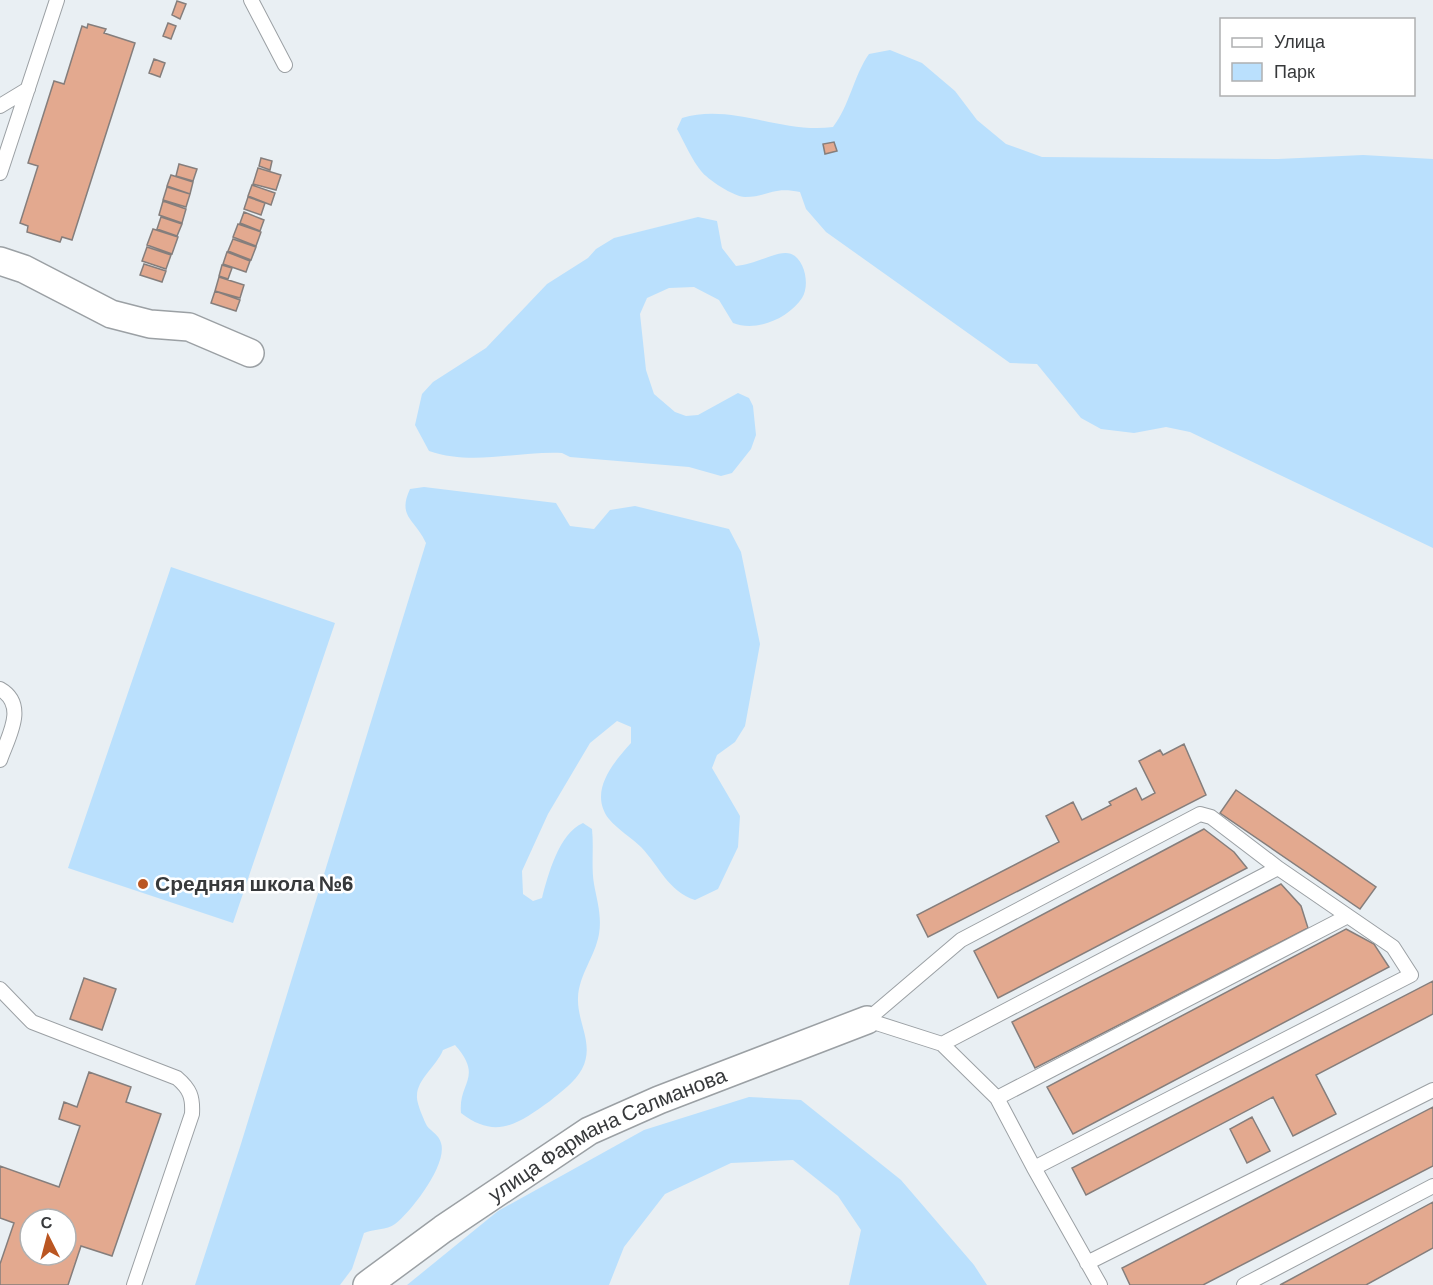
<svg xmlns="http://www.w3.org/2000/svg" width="1433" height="1285" viewBox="0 0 1433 1285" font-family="Barlow,sans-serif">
  <rect width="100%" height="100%" fill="#e9eff3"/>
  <path fill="#bae0fd" d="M 890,50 L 922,63 L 955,91 L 977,120 L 1006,144 L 1042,157 L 1278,159 L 1363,155 L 1433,159 L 1433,548 L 1190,432 L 1166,427 L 1134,433 L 1101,429 L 1081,418 L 1037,364 L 1010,363 L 826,232 L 806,209 L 800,192 C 772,186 768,197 745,197 C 734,197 707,179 701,171 C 692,160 684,142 677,129 L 682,118 C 732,103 782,134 833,127 C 850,105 853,77 869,54 Z
    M 698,217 L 717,221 L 722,248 L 736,266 C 752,265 774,253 785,253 C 804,252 811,285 802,298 C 788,319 756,332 733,323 L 719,300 L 694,287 L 669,288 L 647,298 L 640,314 L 646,370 L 654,394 L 675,412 L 686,416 L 698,415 L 738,393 L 749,398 L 753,406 L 756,435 L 751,449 L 732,473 L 721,476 L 689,467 L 570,457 L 562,453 C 517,451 473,466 429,451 L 415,425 L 422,394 L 433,382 L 486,348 L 547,284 L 588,258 L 596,249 L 614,238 Z
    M 424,487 L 556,503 L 570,526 L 594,529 L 610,510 L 635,506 L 729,529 L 741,552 L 760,644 L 745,726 L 735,742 L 717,755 L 712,768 L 740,816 L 738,847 L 718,889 L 695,900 C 668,891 660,867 641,847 C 631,837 618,830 609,819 C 588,792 613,763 631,743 L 631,727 L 617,721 L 590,743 L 548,814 L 522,871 L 523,894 L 533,901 L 542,898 C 548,875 559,833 583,823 L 592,829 C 594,848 591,866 594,884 C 597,901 602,916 599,934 C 595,957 579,974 578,998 C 577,1023 595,1044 582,1069 C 575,1082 561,1092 550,1101 C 518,1124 496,1140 461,1113 C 458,1082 484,1078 455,1045 L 443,1050 C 436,1067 417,1079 417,1096 C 416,1102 424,1120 427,1126 C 432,1132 439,1135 441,1143 C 448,1164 411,1212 395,1224 C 387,1230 373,1229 364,1233 L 352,1269 L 340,1285 L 195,1285 L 240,1147 L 426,543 C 415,519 397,517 410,489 Z
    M 171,567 L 335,623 L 233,923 L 68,868 Z
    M 749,1097 L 801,1100 L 901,1180 L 974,1265 L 987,1285 L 849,1285 L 861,1230 L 838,1196 L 793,1160 L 731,1163 L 665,1194 L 624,1247 L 609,1285 L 407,1285 L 498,1211 L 644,1130 Z"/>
  <path fill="#e3a98f" stroke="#857e7c" stroke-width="1.5" fill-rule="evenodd" d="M 177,1 L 186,4 L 180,19 L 172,15 Z
    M 168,23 L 176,26 L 171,39 L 163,36 Z
    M 88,24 L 106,29 L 104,33 L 135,43 L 72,240 L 62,237 L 60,242 L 27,232 L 28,226 L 20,223 L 38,166 L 28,163 L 54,81 L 64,84 L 82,26 L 87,28 Z
    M 154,59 L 165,63 L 160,77 L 149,73 Z
    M 834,142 L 837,151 L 825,154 L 823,144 Z
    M 261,158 L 272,161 L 270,170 L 259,166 Z
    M 179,164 L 197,169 L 193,181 L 176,176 Z
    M 258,168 L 281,175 L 276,190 L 253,184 Z
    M 171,175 L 193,182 L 190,194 L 167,186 Z
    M 252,185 L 275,193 L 271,205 L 248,196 Z
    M 167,187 L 190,194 L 186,207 L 163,200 Z
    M 248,197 L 265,203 L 261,215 L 244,209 Z
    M 163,201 L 186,209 L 182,223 L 159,215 Z
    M 244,212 L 264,220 L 260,231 L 240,223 Z
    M 161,217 L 182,224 L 177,236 L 157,229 Z
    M 238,224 L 261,232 L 256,246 L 233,237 Z
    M 153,229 L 178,237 L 172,254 L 147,245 Z
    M 233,239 L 256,247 L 251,260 L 228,251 Z
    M 147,247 L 171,255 L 166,269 L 142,261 Z
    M 227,252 L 250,261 L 246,272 L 223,264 Z
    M 144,264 L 166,271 L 162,282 L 140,275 Z
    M 222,265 L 232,268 L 228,279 L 219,276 Z
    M 219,277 L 244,285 L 240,298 L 215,291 Z
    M 215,291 L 240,300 L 236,311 L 211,303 Z
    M 1184,744 L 1206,795 L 928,937 L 917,915 L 1059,842 L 1046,816 L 1073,802 L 1082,820 L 1111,805 L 1109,802 L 1136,788 L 1142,800 L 1155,793 L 1139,761 L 1160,750 L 1163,755 Z
    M 1236,790 L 1376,887 L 1360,909 L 1220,813 Z
    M 1204,829 L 1234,852 L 1247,868 L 998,998 L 974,951 Z
    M 1281,884 L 1301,906 L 1308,928 L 1035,1068 L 1012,1022 Z
    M 1346,929 L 1374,944 L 1389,967 L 1073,1134 L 1047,1087 Z
    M 84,978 L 116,989 L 102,1030 L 70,1019 Z
    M 1433,981 L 1433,1014 L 1316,1075 L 1336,1114 L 1293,1136 L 1273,1097 L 1086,1195 L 1072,1168 Z
    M 89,1072 L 131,1087 L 126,1102 L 161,1114 L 112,1256 L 81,1246 L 68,1285 L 0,1285 L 0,1264 L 14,1223 L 0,1218 L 0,1166 L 59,1187 L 80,1126 L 59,1119 L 64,1102 L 77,1107 ZM 30,1219 L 66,1219 L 66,1255 L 30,1255 Z
    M 1433,1107 L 1433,1166 L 1203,1285 L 1130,1285 L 1122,1268 Z
    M 1252,1117 L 1270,1151 L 1247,1163 L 1230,1129 Z
    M 1433,1202 L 1433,1248 L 1366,1285 L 1280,1285 Z"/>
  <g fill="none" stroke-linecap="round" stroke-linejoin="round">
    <defs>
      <path id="service" d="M 251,0 L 285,65
        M 0,106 L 28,89
        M 0,173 L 57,0
        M 0,689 C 28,705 8,737 0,760
        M 1200,814 L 1211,817 L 1278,868 L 942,1044 L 867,1020 L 961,940 Z
        M 0,989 L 32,1022 L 177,1078 C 190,1089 193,1097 192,1114 L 134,1285
        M 942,1044 L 997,1098 L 1034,1168 L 1411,975 L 1393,947 L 1278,868
        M 997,1098 L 1346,917
        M 1034,1168 L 1100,1285
        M 1087,1263 L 1433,1090
        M 1244,1285 L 1433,1186"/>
      <g id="minor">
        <path d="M 0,261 L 24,269 L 111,314 L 150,324 L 189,327 L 250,353"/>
        <path id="s1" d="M 367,1285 L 443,1229 L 589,1131 L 659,1100 L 867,1020"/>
      </g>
    </defs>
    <use href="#service" stroke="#9ba0a4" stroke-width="16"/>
    <use href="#minor" stroke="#9ba0a4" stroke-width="30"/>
    <use href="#service" stroke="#fff" stroke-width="14"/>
    <use href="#minor" stroke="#fff" stroke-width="27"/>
  </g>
  <circle fill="#ba5622" stroke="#fff" stroke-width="2" cx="143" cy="884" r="6"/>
  <g text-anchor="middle" stroke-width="5" stroke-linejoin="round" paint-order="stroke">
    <g font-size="21" font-weight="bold" fill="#37393b" stroke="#fff" text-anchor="start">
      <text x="155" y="891">Средняя школа №6</text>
    </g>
    <g font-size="21" fill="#37393b" stroke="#fff">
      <text dy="7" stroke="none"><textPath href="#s1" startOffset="285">улица Фармана Салманова</textPath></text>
    </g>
  </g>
  <rect x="1220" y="18" width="195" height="78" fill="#ffffff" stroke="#afb0b1" stroke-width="1.5"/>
  <rect x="1232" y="38" width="30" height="9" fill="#ffffff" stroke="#afb0b1" stroke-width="1.5"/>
  <text x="1274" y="48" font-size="18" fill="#37393b">Улица</text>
  <rect x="1232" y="63" width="30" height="18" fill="#bae0fd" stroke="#afb0b1" stroke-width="1.5"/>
  <text x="1274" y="78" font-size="18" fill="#37393b">Парк</text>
  <g transform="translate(48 1237) rotate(354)"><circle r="28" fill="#ffffff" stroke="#afb0b1" stroke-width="1.5"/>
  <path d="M0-4.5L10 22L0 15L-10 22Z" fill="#ba5622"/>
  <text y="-9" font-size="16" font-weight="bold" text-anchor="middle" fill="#37393b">С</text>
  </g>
</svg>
